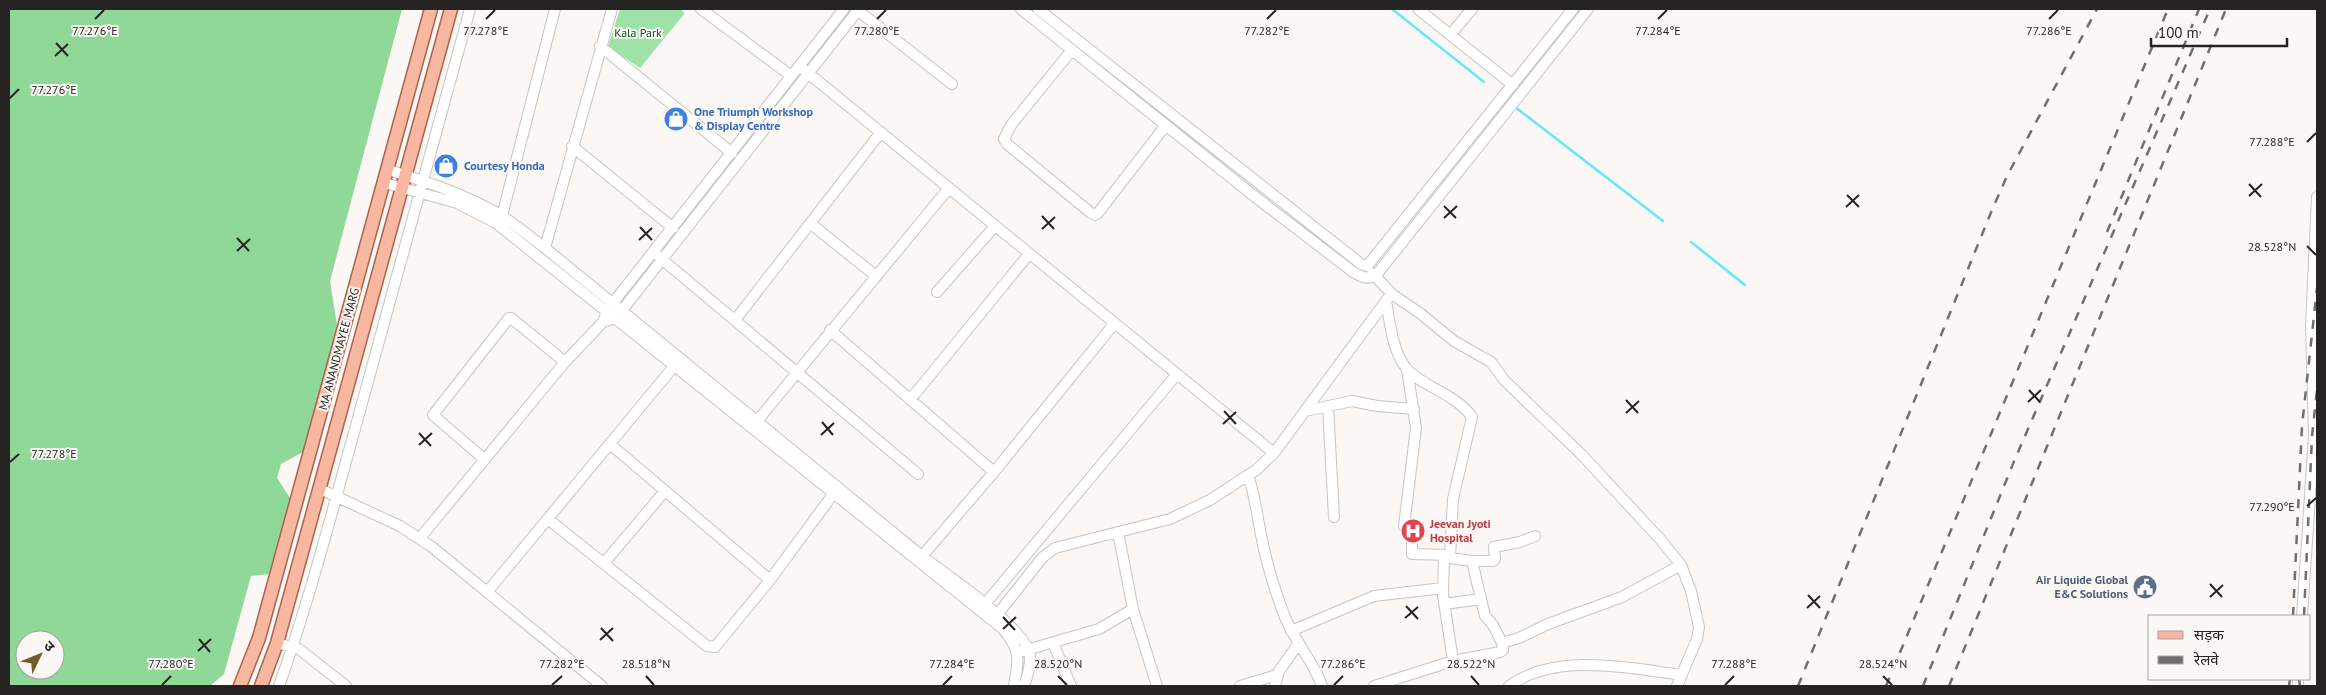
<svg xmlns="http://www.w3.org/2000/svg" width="2326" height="695" viewBox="0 0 2326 695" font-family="'PT Sans','Noto Sans Devanagari',sans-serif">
  <rect width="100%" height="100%" fill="#fbf7f4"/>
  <path fill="#9fe2a7" d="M 620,9 L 680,9 L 685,13 L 640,68 L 608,47 Z"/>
  <path fill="#8fd898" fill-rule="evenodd" d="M 9,9 L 402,9 L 330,281 L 337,325 L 303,452 L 281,464 L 277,478 L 292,501 L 270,574 L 251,576 L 224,674 L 210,686 L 9,686 ZM 25,640 L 55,640 L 55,670 L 25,670 Z"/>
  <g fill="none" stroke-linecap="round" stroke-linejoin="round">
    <path stroke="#65e8f8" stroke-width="2.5" d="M 1392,9 L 1484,82
      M 1515,107 L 1663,221
      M 1691,242 L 1745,285"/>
    <defs>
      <path id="minor" d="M 701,9 L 790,75
        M 844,9 L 616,299 L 607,311 L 603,322 L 616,318 L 859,9
        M 856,9 L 952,84
        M 1021,9 L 1254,196 L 1353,272 C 1362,277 1369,281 1377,274 L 1588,9
        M 1038,9 L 1361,264 L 1367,266 L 1573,9
        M 1418,9 L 1513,85
        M 1450,35 L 1472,9
        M 600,46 L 732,153
        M 1072,50 L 1011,125 L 1004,139 L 1007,144 L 1091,213 L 1095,215 L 1098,213 L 1166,125
        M 803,69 L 1274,453
        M 572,146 L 673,228
        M 389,170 C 427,182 462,193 497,213 C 514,223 529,236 545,248 L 923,557 C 948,576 1016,622 1028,649 C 1033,660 1028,675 1024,686
        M 385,183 L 457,203 L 496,223 L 1002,628 C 1021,650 1019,659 1014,686
        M 502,216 L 555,9
        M 811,224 L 876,276
        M 545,248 L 612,9
        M 658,256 L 918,474
        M 1372,273 L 1392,294 L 1421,314 L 1454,341 L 1491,362 L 1504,380 L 1581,454 L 1660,539 L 1681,565 L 1691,591 L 1699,627 L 1697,639 L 1677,686
        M 937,292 L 995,226
        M 1386,301 C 1390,322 1392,350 1406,368 C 1422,387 1455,393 1472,417 L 1453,499 L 1450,558 L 1472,561 L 1485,616 L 1493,625 L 1502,643 L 1519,638 L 1548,624 L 1622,597 L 1681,565
        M 735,320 L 881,132
        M 830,330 L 994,472
        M 1407,369 L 1416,428 L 1404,526 L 1412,528 L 1412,554 L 1450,555
        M 910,400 L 1029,254
        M 1328,406 L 1334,517
        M 1305,411 L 1352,401 L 1377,406 L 1414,409
        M 753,426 L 949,188
        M 610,444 L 770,580
        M 484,459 L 433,415 L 509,318 L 511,318 L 565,362
        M 1248,475 C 1255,495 1257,515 1261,535 C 1266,560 1274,588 1283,612 C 1292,639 1312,658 1322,686
        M 320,489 L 400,526 L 432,547 L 602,686
        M 548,519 L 707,646 L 715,647 L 770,580 L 834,493
        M 1118,532 L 1133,609 L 1157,686
        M 420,538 L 565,362 L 603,322
        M 1444,555 L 1443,595 L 1453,661
        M 918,561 L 994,472 L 1114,324
        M 1472,561 L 1493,561 L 1495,559 L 1494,547 L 1520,542 L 1535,536
        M 604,563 L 665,491
        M 488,591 L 675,365
        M 985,604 L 1177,374
        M 1444,604 L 1481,599
        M 2302,616 L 2314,436 L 2311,325 L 2317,197
        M 993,620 L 1043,557 L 1055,548 L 1170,519 L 1210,500 L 1256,470 L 1274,453 L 1388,298
        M 1291,631 L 1374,596 L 1443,588
        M 277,643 L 299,649 L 346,686
        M 1053,643 L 1071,686
        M 1023,651 L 1099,629 L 1133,609
        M 279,686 C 309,602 331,515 355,429 C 394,289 433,149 470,9
        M 1240,686 L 1277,675
        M 1275,686 L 1279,671 L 1299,643
        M 1374,686 L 1453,661 L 1500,652 L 1503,650 L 1502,643
        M 1509,686 C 1555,652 1629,668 1682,675
        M 2298,686 L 2298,679"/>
      <path id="major" d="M 240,686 L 259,638 L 431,9
        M 261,686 L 277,643 L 451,9"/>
    </defs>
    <use href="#minor" stroke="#c7c4c1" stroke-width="12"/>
    <use href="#major" stroke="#aa644d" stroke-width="15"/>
    <use href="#minor" stroke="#fff" stroke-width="10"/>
    <use href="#major" stroke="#f7b7a1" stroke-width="12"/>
    <path stroke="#716f6d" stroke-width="2.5" stroke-dasharray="9 9" stroke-linecap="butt" d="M 2107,232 L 2199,9
      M 2293,616 L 2302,426 L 2317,288
      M 2304,616 L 2312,436 L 2317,390
      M 2299,679 L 2300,686
      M 1798,686 L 1992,210 L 2007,176 L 2097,9
      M 1886,686 L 2168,9
      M 1923,686 L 2015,459 L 2210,9
      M 1949,686 L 2226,9
      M 2289,686 L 2290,679"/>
  </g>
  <path fill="none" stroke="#262423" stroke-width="2" d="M 95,19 L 104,10M 486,19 L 495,10M 877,19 L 886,10M 1267,19 L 1276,10M 1658,19 L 1667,10M 2049,19 L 2058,10M 56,43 L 68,56M 55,56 L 68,44M 10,98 L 19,89M 2307,142 L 2316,133M 2249,184 L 2261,197M 1847,195 L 1859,207M 2249,196 L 2262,184M 1444,206 L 1456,218M 1846,207 L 1859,195M 1042,216 L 1054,229M 1444,218 L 1457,206M 640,227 L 652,240M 1042,229 L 1055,217M 237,238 L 249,251M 639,240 L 652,228M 2307,246 L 2316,255M 237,251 L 250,239M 2029,390 L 2040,402M 1626,400 L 1638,413M 2028,402 L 2041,390M 1224,411 L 1236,424M 1626,413 L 1639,401M 822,422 L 833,435M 1223,424 L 1236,412M 419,433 L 431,446M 821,435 L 834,423M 419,445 L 432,433M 10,462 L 19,454M 2307,506 L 2316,498M 2210,584 L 2222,597M 1808,595 L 1820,608M 2210,597 L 2223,585M 1406,606 L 1418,619M 1807,608 L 1820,596M 1003,617 L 1015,630M 1405,618 L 1418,607M 601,628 L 613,641M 1003,629 L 1016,617M 199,639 L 210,652M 600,640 L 613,628M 198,651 L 211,639M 646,676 L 654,685M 1058,676 L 1067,685M 1471,676 L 1479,685M 1883,676 L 1892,685M 162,685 L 171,676M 552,685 L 562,676M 943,685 L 952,676M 1334,685 L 1343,676M 1725,685 L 1734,676"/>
  <defs>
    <symbol id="shop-disc" viewBox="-11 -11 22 22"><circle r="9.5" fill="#3f7fe0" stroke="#fbf7f4"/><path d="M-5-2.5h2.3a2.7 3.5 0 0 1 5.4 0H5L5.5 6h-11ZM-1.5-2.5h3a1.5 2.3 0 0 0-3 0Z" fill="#fff"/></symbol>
    <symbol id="hospital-disc" viewBox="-11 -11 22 22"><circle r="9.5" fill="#e0444e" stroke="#fbf7f4"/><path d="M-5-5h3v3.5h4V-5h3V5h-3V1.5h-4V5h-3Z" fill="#fff"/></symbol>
    <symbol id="civic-disc" viewBox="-11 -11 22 22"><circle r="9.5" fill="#5c6f8a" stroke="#fbf7f4"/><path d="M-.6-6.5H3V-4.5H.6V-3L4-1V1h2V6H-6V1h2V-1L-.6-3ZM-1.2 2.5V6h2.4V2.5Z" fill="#fff"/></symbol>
  </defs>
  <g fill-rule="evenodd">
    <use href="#shop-disc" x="662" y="105" width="28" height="28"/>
    <use href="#shop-disc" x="432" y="152" width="28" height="28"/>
    <use href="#hospital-disc" x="1399" y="517" width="28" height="28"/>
    <use href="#civic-disc" x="2131" y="573" width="28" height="28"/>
  </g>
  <g text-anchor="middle" stroke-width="4" stroke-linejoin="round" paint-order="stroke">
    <g font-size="12" fill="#00561c" stroke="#fbf7f4">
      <text x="638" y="37">Kala Park</text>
    </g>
    <g font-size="12" font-weight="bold" fill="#366cbe" stroke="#fbf7f4" text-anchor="start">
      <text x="694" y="116">One Triumph Workshop<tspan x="694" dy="14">&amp; Display Centre</tspan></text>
      <text x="464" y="170">Courtesy Honda</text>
    </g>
    <g font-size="12" fill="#262423" stroke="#fbf7f4">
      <text transform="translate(339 349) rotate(-75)" y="4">MA ANANDMAYEE MARG</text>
    </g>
    <g font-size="12" font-weight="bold" fill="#be3a42" stroke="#fbf7f4" text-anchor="start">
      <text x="1430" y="528">Jeevan Jyoti<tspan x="1430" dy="14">Hospital</tspan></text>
    </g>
    <g font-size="12" font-weight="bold" fill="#4e5e75" stroke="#fbf7f4" text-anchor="end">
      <text x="2128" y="584">Air Liquide Global<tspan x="2128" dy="14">E&amp;C Solutions</tspan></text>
    </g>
  </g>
  <g font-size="12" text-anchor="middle" fill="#262423" stroke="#fbf7f4" stroke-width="4" stroke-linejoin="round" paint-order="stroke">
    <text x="877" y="35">77.280°E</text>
    <text x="95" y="35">77.276°E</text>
    <text x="486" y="35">77.278°E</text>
    <text x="1267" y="35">77.282°E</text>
    <text x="1658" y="35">77.284°E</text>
    <text x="2049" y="35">77.286°E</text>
    <text x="54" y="94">77.276°E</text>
    <text x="2272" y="146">77.288°E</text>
    <text x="2272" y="251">28.528°N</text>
    <text x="54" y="458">77.278°E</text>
    <text x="2272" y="511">77.290°E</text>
    <text x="646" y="668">28.518°N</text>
    <text x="1058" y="668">28.520°N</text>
    <text x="1471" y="668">28.522°N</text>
    <text x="1883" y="668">28.524°N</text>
    <text x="171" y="668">77.280°E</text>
    <text x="562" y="668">77.282°E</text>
    <text x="952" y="668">77.284°E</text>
    <text x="1343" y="668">77.286°E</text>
    <text x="1734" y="668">77.288°E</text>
  </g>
  <rect width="2326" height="695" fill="none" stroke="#262423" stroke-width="20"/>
  <rect x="2148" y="615" width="162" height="65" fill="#fbf7f4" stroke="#a6a3a0"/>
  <rect x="2158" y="631" width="25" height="8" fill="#f7b7a1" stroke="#a6a3a0"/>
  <text x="2194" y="640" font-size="15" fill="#262423">सड़क</text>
  <rect x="2158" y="656" width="25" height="8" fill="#716f6d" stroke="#a6a3a0"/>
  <text x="2194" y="665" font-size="15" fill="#262423">रेलवे</text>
  <g transform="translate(40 655) rotate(47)"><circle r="24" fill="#fbf7f4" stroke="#a6a3a0"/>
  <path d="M0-4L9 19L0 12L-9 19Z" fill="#75592c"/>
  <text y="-8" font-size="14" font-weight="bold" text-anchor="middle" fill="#262423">उ</text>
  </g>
  <path d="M2151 38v8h136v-8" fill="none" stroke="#262423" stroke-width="2.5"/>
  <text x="2158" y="38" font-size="15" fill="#262423" stroke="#fbf7f4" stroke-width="4" paint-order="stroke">100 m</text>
</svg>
